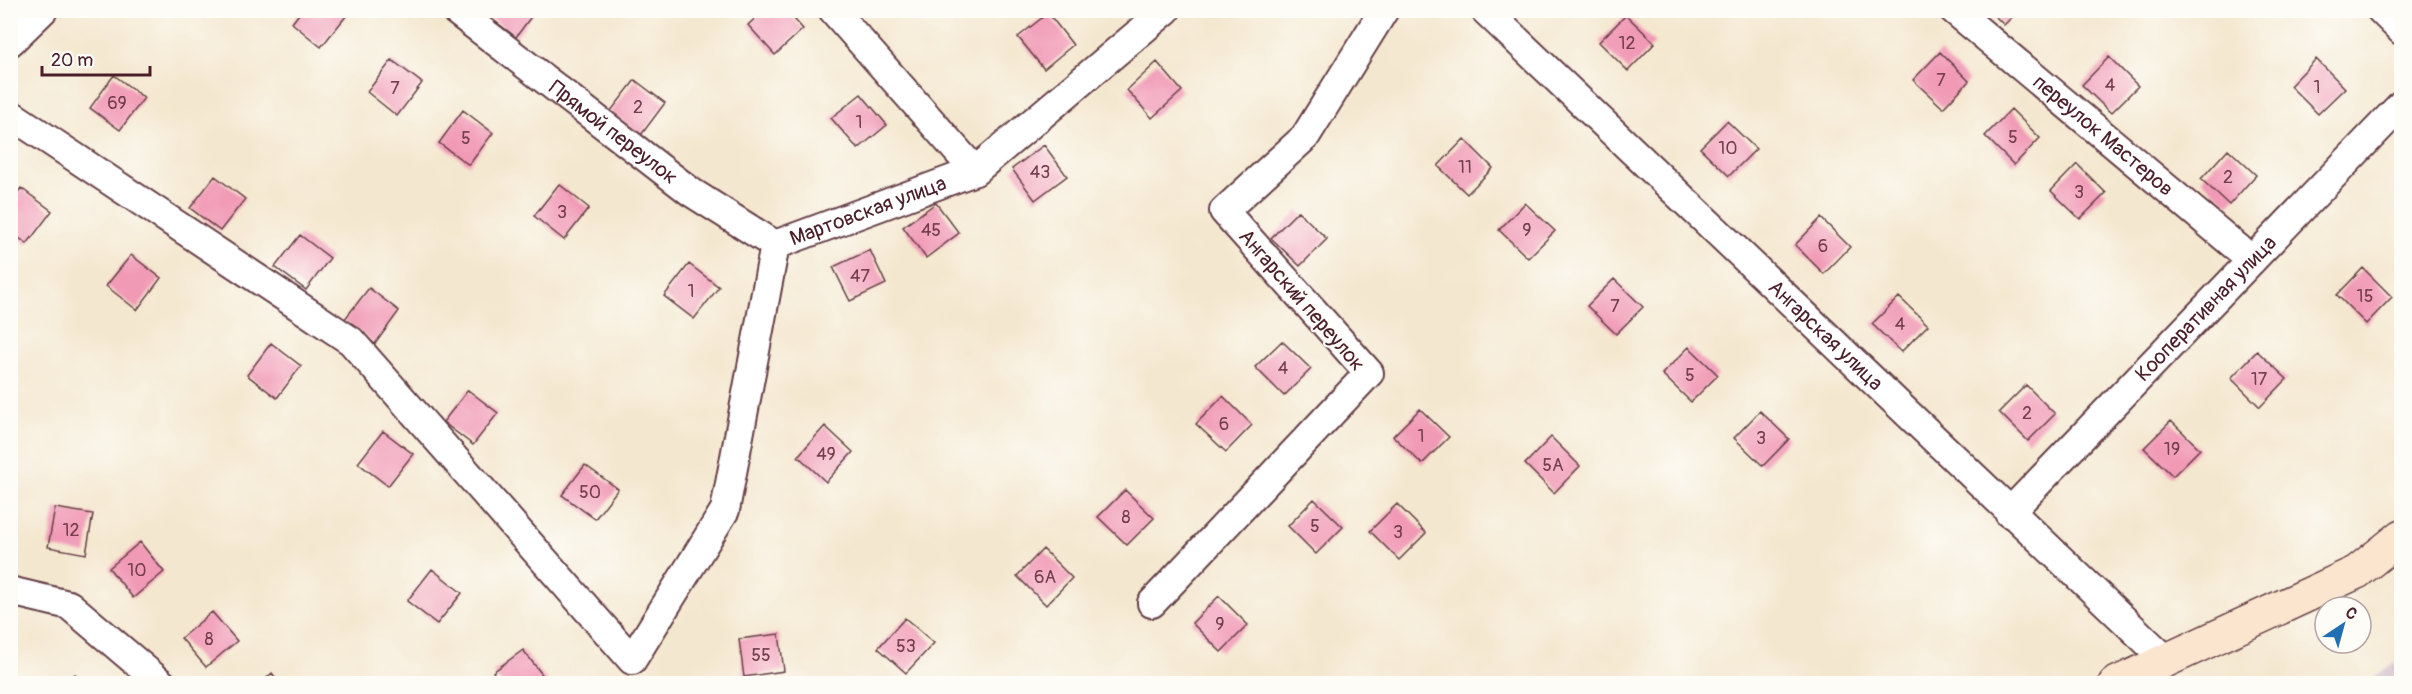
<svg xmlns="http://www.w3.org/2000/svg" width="2412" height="694" viewBox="0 0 2412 694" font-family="Pangolin,sans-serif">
  <rect width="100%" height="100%" fill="#fdfcf7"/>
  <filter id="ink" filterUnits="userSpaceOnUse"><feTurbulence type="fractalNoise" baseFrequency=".0167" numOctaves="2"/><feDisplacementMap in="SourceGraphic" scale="12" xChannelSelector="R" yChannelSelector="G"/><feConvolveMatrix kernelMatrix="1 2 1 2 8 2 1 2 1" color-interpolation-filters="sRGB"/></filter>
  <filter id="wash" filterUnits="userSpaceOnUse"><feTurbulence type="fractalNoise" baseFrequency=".008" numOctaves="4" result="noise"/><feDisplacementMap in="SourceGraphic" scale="24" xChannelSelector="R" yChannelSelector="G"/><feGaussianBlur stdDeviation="1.35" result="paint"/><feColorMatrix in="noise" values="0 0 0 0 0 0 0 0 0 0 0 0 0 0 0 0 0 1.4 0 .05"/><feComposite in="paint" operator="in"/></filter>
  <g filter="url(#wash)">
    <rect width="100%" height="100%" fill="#f4e7cf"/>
    <path fill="#d1bdc9" d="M 2401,659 L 2401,683 L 2366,683 Z"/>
    <g id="blocks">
      <path fill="#f19ab6" d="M 302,10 L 342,10 L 347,15 L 321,47 L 292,23 Z
        M 488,10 L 536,10 L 516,37 L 485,14 Z
        M 764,10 L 786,10 L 803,29 L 775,55 L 748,25 Z
        M 1989,10 L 2019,10 L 2004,25 Z
        M 1048,13 L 1073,45 L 1044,69 L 1018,37 Z
        M 1626,15 L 1655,43 L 1628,71 L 1599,42 Z
        M 1940,52 L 1969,81 L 1943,108 L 1913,80 Z
        M 2109,57 L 2138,86 L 2111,113 L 2082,85 Z
        M 2316,59 L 2345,88 L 2318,114 L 2290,86 Z
        M 392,60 L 422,83 L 397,116 L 367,92 Z
        M 1157,62 L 1182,91 L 1152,118 L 1127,90 Z
        M 114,75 L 144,98 L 120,130 L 90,108 Z
        M 635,80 L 665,103 L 641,135 L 610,112 Z
        M 861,94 L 887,125 L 858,149 L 831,118 Z
        M 2011,109 L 2040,138 L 2014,165 L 1985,136 Z
        M 463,110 L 493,133 L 469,165 L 439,143 Z
        M 1727,121 L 1756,149 L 1729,176 L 1700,148 Z
        M 1464,139 L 1493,168 L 1467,194 L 1438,166 Z
        M 1044,145 L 1067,176 L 1035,200 L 1012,169 Z
        M 2228,149 L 2256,175 L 2229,205 L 2201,179 Z
        M 2077,164 L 2106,193 L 2080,219 L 2051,191 Z
        M 215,176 L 245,199 L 220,231 L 190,208 Z
        M 559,184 L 589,208 L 564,240 L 534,216 Z
        M 21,188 L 52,211 L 27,244 L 10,231 L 10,203 Z
        M 936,203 L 959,233 L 926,258 L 903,227 Z
        M 1525,203 L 1555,231 L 1528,258 L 1499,230 Z
        M 1298,211 L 1327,239 L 1300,266 L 1271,238 Z
        M 1821,218 L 1850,247 L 1824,274 L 1795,245 Z
        M 300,235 L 330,258 L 306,290 L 275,267 Z
        M 870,250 L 886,284 L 850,301 L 833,267 Z
        M 131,255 L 161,278 L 137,310 L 106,286 Z
        M 689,264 L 719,287 L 694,319 L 664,296 Z
        M 2363,268 L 2392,297 L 2366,324 L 2337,295 Z
        M 1614,279 L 1643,307 L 1616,334 L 1587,306 Z
        M 369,288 L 399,311 L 375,344 L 344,320 Z
        M 1899,297 L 1928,325 L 1901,352 L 1872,324 Z
        M 1282,341 L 1311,369 L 1284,396 L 1255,367 Z
        M 271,343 L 301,366 L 277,398 L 247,375 Z
        M 1689,347 L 1718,375 L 1691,402 L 1662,374 Z
        M 2257,351 L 2287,379 L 2260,407 L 2231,378 Z
        M 2026,385 L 2055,414 L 2028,441 L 1999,412 Z
        M 468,390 L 498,413 L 473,445 L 443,422 Z
        M 1223,396 L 1252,425 L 1226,452 L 1196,424 Z
        M 1420,409 L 1449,437 L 1422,464 L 1393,436 Z
        M 1760,411 L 1789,439 L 1763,466 L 1734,438 Z
        M 2171,421 L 2200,449 L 2173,476 L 2144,448 Z
        M 825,426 L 853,452 L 826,482 L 798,456 Z
        M 383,431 L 413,454 L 388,486 L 358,463 Z
        M 1551,437 L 1580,466 L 1554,493 L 1525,464 Z
        M 585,465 L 618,489 L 595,519 L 562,495 Z
        M 1125,490 L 1154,518 L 1127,545 L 1098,517 Z
        M 1314,499 L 1343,527 L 1316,554 L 1288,526 Z
        M 1397,504 L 1426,533 L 1399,560 L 1370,531 Z
        M 55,508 L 93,514 L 86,554 L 48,547 Z
        M 140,542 L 164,572 L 133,598 L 109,568 Z
        M 1043,549 L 1072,578 L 1046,605 L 1017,576 Z
        M 432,569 L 462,593 L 437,624 L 407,601 Z
        M 1219,596 L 1248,625 L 1221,652 L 1192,623 Z
        M 212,612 L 237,641 L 206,667 L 181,638 Z
        M 905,618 L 934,643 L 906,673 L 878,648 Z
        M 779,634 L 784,671 L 744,677 L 739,639 Z
        M 523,650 L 548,682 L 546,684 L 501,684 L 493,672 Z
        M 272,673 L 280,684 L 260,684 Z
        M 75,674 L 85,684 L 65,684 Z"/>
    </g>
  </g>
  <g filter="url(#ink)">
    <use href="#blocks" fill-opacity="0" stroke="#643d44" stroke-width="1.5"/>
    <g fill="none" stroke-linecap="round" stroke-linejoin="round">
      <defs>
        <g id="street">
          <path id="s1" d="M 455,10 L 691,192 L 775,245"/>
          <path d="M 833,10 L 975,171"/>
          <path id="s2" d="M 1485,10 L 2166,660"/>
          <path id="s3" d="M 1954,10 L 2252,260"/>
          <path d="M 2381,10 L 2402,31"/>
          <path d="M 10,42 L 43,10"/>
          <path id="s4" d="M 10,114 L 351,341 L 632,660 L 725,510 L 775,245 L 975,171 L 1166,10"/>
          <path id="s5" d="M 2009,513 L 2402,104"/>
          <path d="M 10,591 L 69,605 L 162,684"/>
          <path d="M 1152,603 L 1369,373 L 1224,211 L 1305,137 L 1384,10"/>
        </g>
        <path id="secondary" d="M 2115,684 L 2357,572 L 2402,536"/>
      </defs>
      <use href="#street" stroke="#643d44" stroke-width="32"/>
      <use href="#secondary" stroke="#643d44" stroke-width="36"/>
      <use href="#street" stroke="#fff" stroke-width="28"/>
      <use href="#secondary" stroke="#fbe5cf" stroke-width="33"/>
    </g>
  </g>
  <g text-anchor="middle" stroke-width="4.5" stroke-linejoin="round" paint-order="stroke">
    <g font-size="18" fill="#743e4e">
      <text x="1627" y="49">12</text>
      <text x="1941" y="86">7</text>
      <text x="2110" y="91">4</text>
      <text x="2317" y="93">1</text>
      <text x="395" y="94">7</text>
      <text x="117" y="109">69</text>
      <text x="638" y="113">2</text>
      <text x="859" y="128">1</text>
      <text x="2013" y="143">5</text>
      <text x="466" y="144">5</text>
      <text x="1728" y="154">10</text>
      <text x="1465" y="173">11</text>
      <text x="1040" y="178">43</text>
      <text x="2228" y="183">2</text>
      <text x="2079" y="198">3</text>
      <text x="562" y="218">3</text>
      <text x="931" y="236">45</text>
      <text x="1527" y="236">9</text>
      <text x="1823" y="252">6</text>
      <text x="860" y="282">47</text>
      <text x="691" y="297">1</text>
      <text x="2365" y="302">15</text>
      <text x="1615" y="312">7</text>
      <text x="1900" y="330">4</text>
      <text x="1283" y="374">4</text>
      <text x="1690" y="381">5</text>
      <text x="2259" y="385">17</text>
      <text x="2027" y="419">2</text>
      <text x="1224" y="430">6</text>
      <text x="1421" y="442">1</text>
      <text x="1761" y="444">3</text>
      <text x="2172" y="455">19</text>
      <text x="826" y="460">49</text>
      <text x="1553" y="471">5А</text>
      <text x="590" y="498">50</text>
      <text x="1126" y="523">8</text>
      <text x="1315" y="532">5</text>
      <text x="71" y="536">12</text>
      <text x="1398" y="538">3</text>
      <text x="137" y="576">10</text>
      <text x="1045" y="583">6А</text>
      <text x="1220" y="630">9</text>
      <text x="209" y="645">8</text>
      <text x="906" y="652">53</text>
      <text x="761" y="661">55</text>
    </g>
    <g font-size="21" fill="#4a1f2b" stroke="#fdfcf7">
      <text dy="7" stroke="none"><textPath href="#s1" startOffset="200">Прямой переулок</textPath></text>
      <text dy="7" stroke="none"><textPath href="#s3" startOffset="195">переулок Мастеров</textPath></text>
      <text dy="7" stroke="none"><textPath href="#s4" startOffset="1380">Мартовская улица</textPath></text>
      <text transform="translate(1302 300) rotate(49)" y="7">Ангарский переулок</text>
      <text dy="7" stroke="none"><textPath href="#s5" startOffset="284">Кооперативная улица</textPath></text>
      <text dy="7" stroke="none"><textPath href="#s2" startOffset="471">Ангарская улица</textPath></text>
    </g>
  </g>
  <rect width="2412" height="694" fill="none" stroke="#fdfcf7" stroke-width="36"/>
  <g transform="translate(2343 625) rotate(36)"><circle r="28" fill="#fdfcf7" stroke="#b5a4a5" stroke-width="1.5"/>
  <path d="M0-4.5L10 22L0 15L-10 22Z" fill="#1f6fb2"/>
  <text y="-9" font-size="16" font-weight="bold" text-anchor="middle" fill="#4a1f2b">С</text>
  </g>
  <path d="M42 66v9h108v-9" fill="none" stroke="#4a1f2b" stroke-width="3"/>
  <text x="51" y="66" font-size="18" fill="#4a1f2b" stroke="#fdfcf7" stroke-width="4.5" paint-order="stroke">20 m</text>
</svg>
